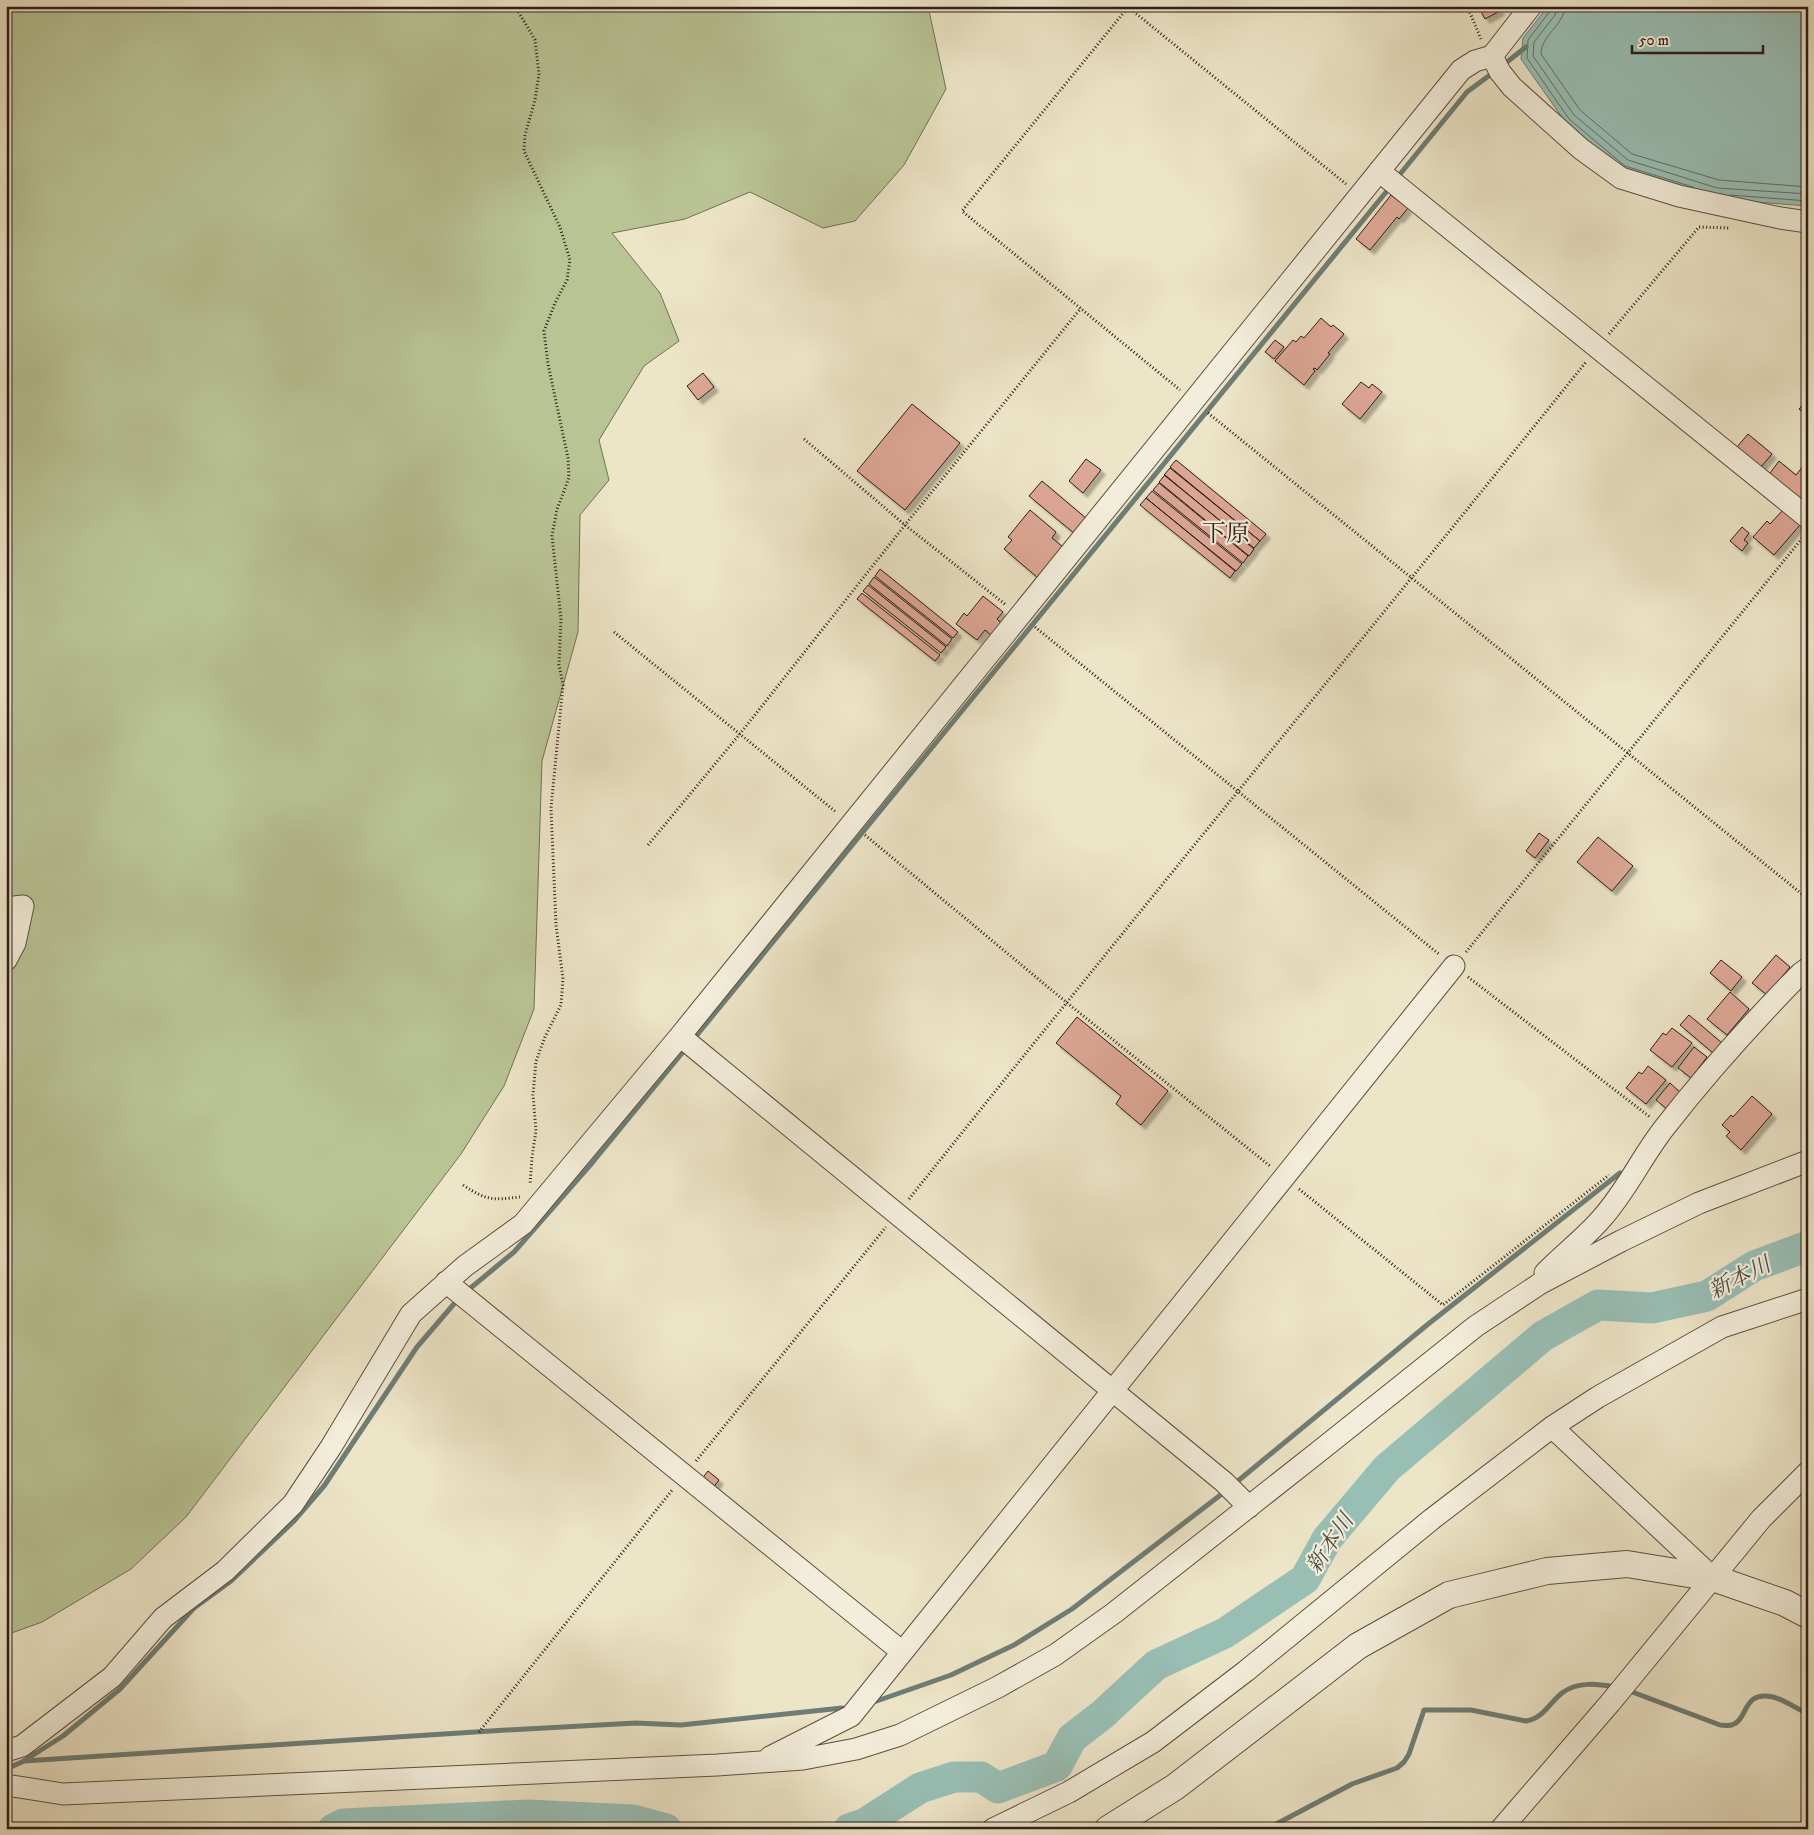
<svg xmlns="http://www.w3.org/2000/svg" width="1814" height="1835" viewBox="0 0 1814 1835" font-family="'IM FELL DW Pica','Noto Serif JP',serif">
  <defs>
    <filter id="shadow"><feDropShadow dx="4.5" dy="4.5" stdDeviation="1" flood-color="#0004"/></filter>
  </defs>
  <rect width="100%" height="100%" fill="#ede5c8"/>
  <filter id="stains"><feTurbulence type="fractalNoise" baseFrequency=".004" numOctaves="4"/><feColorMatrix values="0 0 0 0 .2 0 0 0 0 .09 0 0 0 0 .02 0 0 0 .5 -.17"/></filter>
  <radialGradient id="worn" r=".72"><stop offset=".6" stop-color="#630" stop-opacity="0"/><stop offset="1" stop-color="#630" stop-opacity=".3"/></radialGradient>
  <path fill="#b9c495" stroke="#737056" d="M 6,6 L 928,6 L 946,89 L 904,165 L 855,221 L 823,228 L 750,192 L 685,219 L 612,233 L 660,293 L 679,341 L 644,366 L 599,440 L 609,480 L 580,515 L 578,632 L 542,761 L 534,1009 L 504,1086 L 461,1154 L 186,1517 L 131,1569 L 42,1622 L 6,1635 Z"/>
  <path fill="#99bfb5" stroke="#6e7e76" d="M 1548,6 L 1808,6 L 1808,206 L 1715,199 L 1622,171 L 1566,123 L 1521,59 L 1523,38 Z"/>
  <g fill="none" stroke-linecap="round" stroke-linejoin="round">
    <path stroke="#636e66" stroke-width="1" d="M 1551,6 L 1550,11 L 1528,40 L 1527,58 L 1569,119 L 1625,166 L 1693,187
      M 1557,6 L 1555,15 L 1534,42 L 1533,56 L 1574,115 L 1628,160 L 1717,188 L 1808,194
      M 1565,6 C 1564,26 1541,35 1541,54 L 1580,110 L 1632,154 L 1719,180 L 1808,187
      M 1730,195 L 1808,201"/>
    <path stroke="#6e7e76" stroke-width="5" d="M 1503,65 L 1526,47
      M 1396,179 L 1467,92 L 1494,72
      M 692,1041 L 1391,186
      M 467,1291 L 514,1252 L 592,1163 L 687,1047
      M 1233,1485 L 1427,1325 L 1620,1173
      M 1627,1690 L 1720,1725 C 1724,1725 1728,1726 1732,1725 C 1749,1719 1742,1690 1773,1697 C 1785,1700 1797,1709 1808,1714
      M 871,1703 L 951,1675 L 1014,1645 L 1072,1609 L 1227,1490
      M 24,1761 L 506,1730 L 636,1723 L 681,1725 L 842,1708
      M 6,1769 L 22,1762 L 63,1736 L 120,1689 L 194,1608 L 231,1581 L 293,1522 L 324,1486 L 417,1347 L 459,1298
      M 1267,1829 L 1352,1784 L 1397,1768 L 1404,1762 L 1409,1754 L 1424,1710 L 1471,1710 L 1526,1721 C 1544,1718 1549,1703 1562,1693 C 1578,1681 1598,1684 1615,1687"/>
    <path stroke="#99bfb5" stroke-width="31" d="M 333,1829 L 343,1824 L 528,1815 L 633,1820 L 666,1829
      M 849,1829 L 864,1824 L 920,1788 L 954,1777 L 981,1777 L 998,1788 L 1057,1766 L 1072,1738 L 1102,1715 L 1156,1665 L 1225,1633 L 1305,1579 L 1327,1539 L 1387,1468 L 1543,1336 L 1598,1305 L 1652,1308 L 1707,1296 L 1754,1266 L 1808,1246"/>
  </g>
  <path fill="#dda796" stroke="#2d1d17" filter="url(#shadow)" d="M 1478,6 L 1501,6 L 1498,8 L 1500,11 L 1485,19 Z
    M 1391,195 L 1408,208 L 1399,219 L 1397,217 L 1370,250 L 1356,239 Z
    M 1321,318 L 1331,327 L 1333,325 L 1344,334 L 1328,353 L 1330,354 L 1317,370 L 1315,368 L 1313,369 L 1315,371 L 1304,385 L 1275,361 L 1293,340 L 1296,342 L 1301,336 L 1304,338 Z
    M 1275,340 L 1284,347 L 1274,359 L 1265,352 Z
    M 703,373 L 714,387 L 698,400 L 687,386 Z
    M 1361,382 L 1369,388 L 1372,384 L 1382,392 L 1360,419 L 1342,404 Z
    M 1808,399 L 1808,417 L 1799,409 Z
    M 912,404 L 960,443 L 905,510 L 857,471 Z
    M 1748,434 L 1772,454 L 1761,467 L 1737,447 Z
    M 1086,459 L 1101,470 L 1083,493 L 1069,481 Z
    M 1176,460 L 1266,534 L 1260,541 L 1170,467 Z
    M 1808,460 L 1808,500 L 1803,506 L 1767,477 L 1779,461 L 1796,475 Z
    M 1170,468 L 1260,541 L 1254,548 L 1164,475 Z
    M 1165,475 L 1254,549 L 1249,556 L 1159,482 Z
    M 1042,481 L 1087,519 L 1075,534 L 1029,496 Z
    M 1159,483 L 1248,556 L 1243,563 L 1153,490 Z
    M 1152,491 L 1242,564 L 1236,571 L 1146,498 Z
    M 1146,498 L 1235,571 L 1230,578 L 1140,505 Z
    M 1030,510 L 1056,532 L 1052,538 L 1063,547 L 1038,578 L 1004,549 L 1012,540 L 1008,537 Z
    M 1783,510 L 1800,525 L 1774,555 L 1753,537 L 1767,521 L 1770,524 Z
    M 1742,527 L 1749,533 L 1744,540 L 1748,543 L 1742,551 L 1730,541 Z
    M 880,569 L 958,632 L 953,638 L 875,576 Z
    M 874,577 L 952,639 L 947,646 L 869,584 Z
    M 868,585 L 946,647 L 941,653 L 863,591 Z
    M 862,593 L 940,655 L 935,661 L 857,599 Z
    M 983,596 L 1003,612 L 997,619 L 1001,623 L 991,635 L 985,630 L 977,640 L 956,624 L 964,613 L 967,616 Z
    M 1539,833 L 1549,840 L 1535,858 L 1526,851 Z
    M 1598,837 L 1633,866 L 1612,891 L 1577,862 Z
    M 1776,955 L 1790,967 L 1767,995 L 1752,983 Z
    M 1721,960 L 1742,977 L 1731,991 L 1710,973 Z
    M 1730,992 L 1749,1009 L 1727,1035 L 1707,1019 Z
    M 1689,1015 L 1722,1043 L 1713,1053 L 1680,1025 Z
    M 1077,1017 L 1168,1091 L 1141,1125 L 1116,1104 L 1121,1096 L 1056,1043 Z
    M 1672,1028 L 1692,1043 L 1672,1067 L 1650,1050 L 1663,1033 L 1666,1035 Z
    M 1694,1047 L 1707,1057 L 1691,1078 L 1678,1068 Z
    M 1648,1066 L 1666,1080 L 1646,1104 L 1626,1088 L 1639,1072 L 1642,1074 Z
    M 1670,1083 L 1682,1094 L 1668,1110 L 1656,1100 Z
    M 1752,1096 L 1772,1114 L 1741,1150 L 1726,1136 L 1730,1132 L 1722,1125 L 1731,1115 L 1733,1117 Z
    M 708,1471 L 719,1480 L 712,1489 L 701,1480 Z"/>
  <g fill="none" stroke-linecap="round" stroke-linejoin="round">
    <defs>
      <path id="minor" d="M 1492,56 L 1500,72 L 1512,87 L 1581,149 L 1621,178 L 1679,196 L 1780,218 L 1808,222
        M 1379,171 L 1808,518
        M 6,908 L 23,906 L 15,943 L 6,960
        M 680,1036 L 1224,1482 L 1249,1507
        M 1545,1273 C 1563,1254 1585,1238 1602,1218 C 1627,1190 1642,1156 1665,1127 C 1707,1073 1753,1022 1801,973 L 1808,968
        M 446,1282 L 901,1651
        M 1552,1427 L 1713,1578
        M 6,1751 L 22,1746 L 112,1677 L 163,1618 L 225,1571 L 293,1504 L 331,1447 L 411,1314 L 465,1266 L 523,1224 L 680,1036 L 1461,70 L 1475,61 L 1492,56 L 1531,6
        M 770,1757 L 851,1716 L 1454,966
        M 6,1785 L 63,1794 L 717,1765 L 803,1759 L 856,1749 L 900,1735 L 998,1687 L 1055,1655 L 1114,1613 L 1322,1449 L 1476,1326 L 1541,1283 L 1621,1241 L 1699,1203 L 1808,1161
        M 993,1829 L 1069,1792 L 1153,1742 L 1246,1671 L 1432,1519 L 1552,1427 L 1598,1397 L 1722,1327 L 1808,1299
        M 1501,1829 L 1610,1703 L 1761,1519 L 1808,1472"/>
      <path id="tertiary" d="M 1108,1829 L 1175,1787 L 1358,1646 L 1449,1595 L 1547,1571 L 1627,1564 L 1713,1578 L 1785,1603 L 1808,1615"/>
    </defs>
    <use href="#minor" stroke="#5d4f43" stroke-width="23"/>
    <use href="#tertiary" stroke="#5d4f43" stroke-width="28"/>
    <path stroke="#2d1d17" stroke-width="3" stroke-dasharray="1 2.5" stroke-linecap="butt" d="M 515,6 L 535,40 L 539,74 L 535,100 L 525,135 L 524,151 L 560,227 L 570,260 L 567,280 L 555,303 L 544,331 L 548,364 L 568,458 L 569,478 L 557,509 L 552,536 L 561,619 L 559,665 L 563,685 L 551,808 L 556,925 L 563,979 L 561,1005 L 545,1037 L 536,1061 L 533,1095 L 536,1131 L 532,1157 L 530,1185
      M 1129,6 L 962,211 L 1180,390
      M 1467,6 L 1481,39
      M 1128,7 L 1346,184
      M 1609,334 L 1699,227 L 1730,228
      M 1208,413 L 1808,899
      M 804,439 L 905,525 L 1006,605
      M 1035,627 L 1440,955
      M 614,632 L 836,812
      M 865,835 L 1066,1002 L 1270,1166
      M 648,845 L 739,735 L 905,525 L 1081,308
      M 1466,952 L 1804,536
      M 1468,977 L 1650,1117
      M 463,1185 C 487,1201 493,1200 520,1197
      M 1299,1189 L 1443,1305 L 1609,1175
      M 909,1199 C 1133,918 1361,642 1586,362
      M 696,1461 L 886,1227
      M 479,1732 L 673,1489"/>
    <use href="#minor" stroke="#f3eedb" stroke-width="21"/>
    <use href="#tertiary" stroke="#f3eedb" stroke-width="26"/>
  </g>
  <g text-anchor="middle" stroke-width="4.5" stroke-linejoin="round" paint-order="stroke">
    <g font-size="22" font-style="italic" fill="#4d4e46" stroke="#f3eedb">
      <text transform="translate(1739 1277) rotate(-27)" y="8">新本川</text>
      <text transform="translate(1329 1543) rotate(-56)" y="8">新本川</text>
    </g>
    <g font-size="24" fill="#2d1d17" stroke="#f3eedb">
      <text x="1226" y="541">下原</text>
    </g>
  </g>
  <rect width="1814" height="1835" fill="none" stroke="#ede5c8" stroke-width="25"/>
  <rect x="8" y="8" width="1799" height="1820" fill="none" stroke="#2d1d17" stroke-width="2.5"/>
  <rect x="12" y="12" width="1789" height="1810" fill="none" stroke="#2d1d17"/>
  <path d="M1632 45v8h131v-8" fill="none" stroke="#2d1d17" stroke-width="2.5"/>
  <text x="1639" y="45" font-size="15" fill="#2d1d17" stroke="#f3eedb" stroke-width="4" paint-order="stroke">50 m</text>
  <rect width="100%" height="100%" filter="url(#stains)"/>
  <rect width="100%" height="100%" fill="url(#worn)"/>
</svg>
